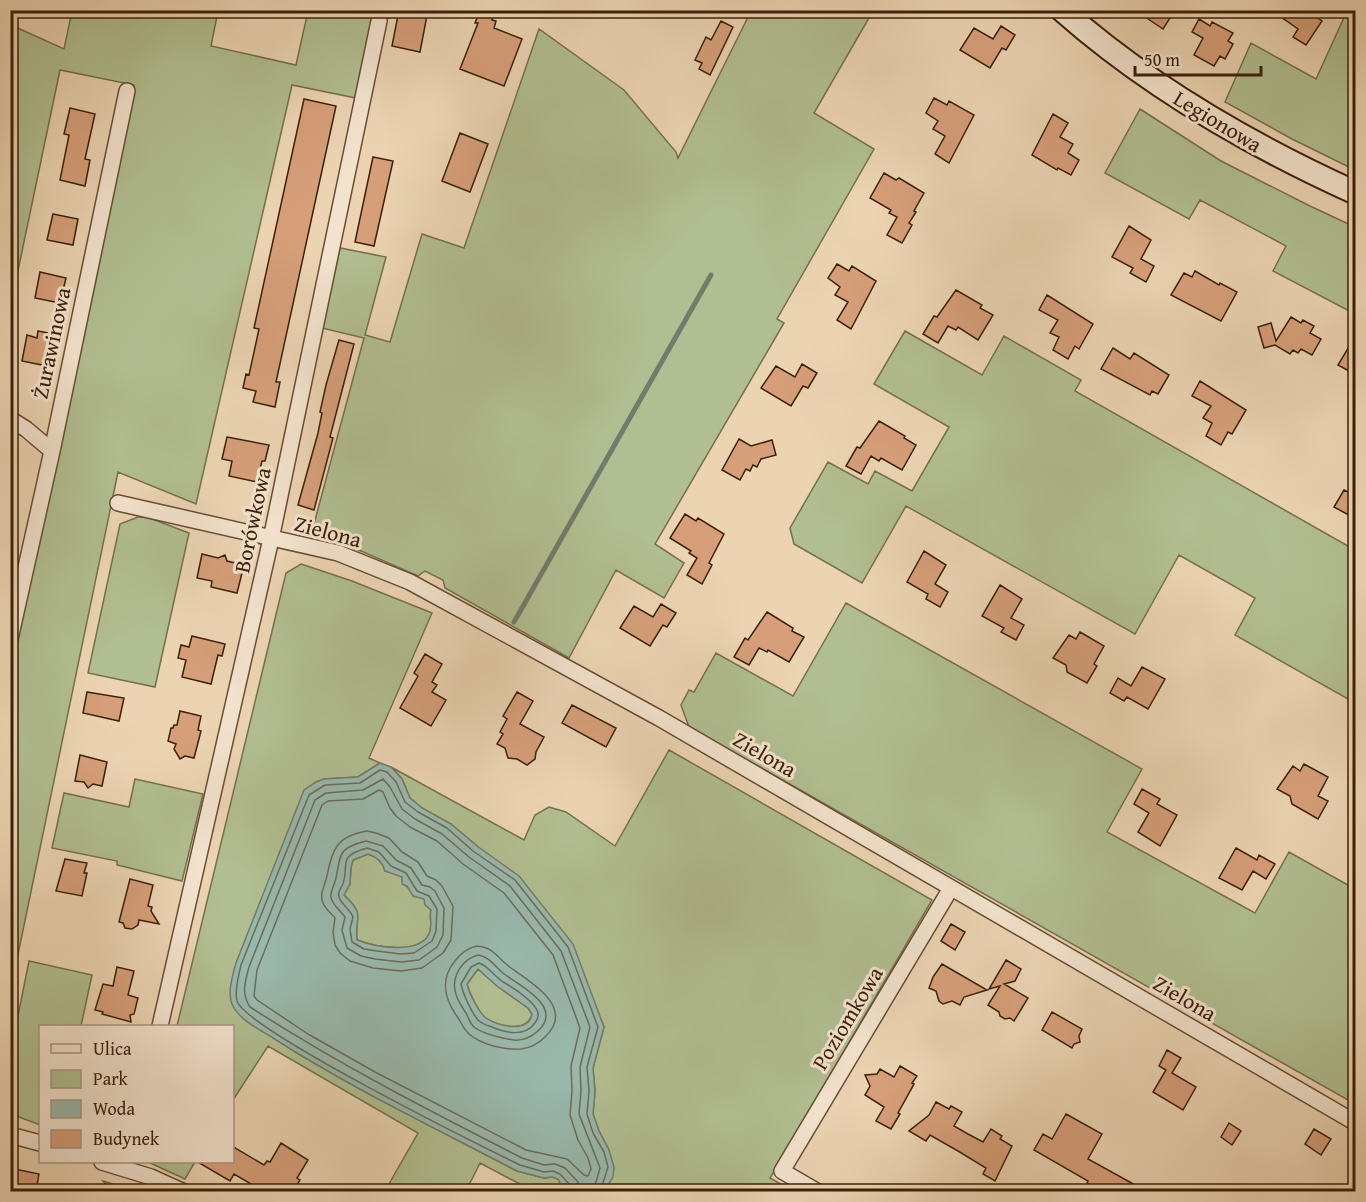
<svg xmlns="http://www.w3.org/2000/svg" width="1366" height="1202" viewBox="0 0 1366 1202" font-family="'Gentium Book Plus',serif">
  <rect width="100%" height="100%" fill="#ecd4b3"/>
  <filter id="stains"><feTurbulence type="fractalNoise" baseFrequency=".00333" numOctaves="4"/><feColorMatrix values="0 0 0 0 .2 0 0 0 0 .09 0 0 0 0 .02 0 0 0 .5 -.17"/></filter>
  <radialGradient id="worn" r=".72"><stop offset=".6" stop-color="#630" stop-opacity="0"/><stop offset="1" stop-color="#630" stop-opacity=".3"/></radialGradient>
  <path fill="#b1be91" stroke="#776f4c" stroke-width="1.5" d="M 72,11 L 218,11 L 211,46 L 296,65 L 308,11 L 390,11 L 389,18 L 375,15 L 356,98 L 292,85 L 196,504 L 118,472 L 11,988 L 11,671 L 134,85 L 60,70 L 11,304 L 11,25 L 64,49 Z
    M 751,11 L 873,11 L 814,113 L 874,149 L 777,319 L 784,323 L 655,544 L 684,563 L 664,598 L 616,570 L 569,658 L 445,588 L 443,580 L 425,571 L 418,576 L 361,551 L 311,535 L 364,338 L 322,328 L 340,248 L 386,257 L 365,335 L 390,342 L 422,234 L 464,248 L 539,29 L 624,90 L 676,152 L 678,158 Z
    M 1347,11 L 1355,11 L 1355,170 L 1292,139 L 1225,102 L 1251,43 L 1316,79 Z
    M 1140,109 L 1221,161 L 1310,206 L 1355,227 L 1355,314 L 1273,271 L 1286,246 L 1200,200 L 1189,219 L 1105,173 Z
    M 905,331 L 982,375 L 1004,336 L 1081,380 L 1075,391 L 1355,550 L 1355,703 L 1235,635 L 1255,598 L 1179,555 L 1135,634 L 906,506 L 862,583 L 794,544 L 790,528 L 828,462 L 868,484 L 875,471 L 912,491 L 949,427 L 874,384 Z
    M 138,517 L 147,517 L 189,533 L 155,687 L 88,673 L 120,524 Z
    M 301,564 L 352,581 L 432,613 L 369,758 L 380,763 L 358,777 L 324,779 L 297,1053 L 365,1092 L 517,1171 L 544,1178 L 552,1177 L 558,1179 L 562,1186 L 571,1191 L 533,1191 L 480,1163 L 466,1191 L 385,1191 L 418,1133 L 268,1046 L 233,1100 L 232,1026 L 177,1026 L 286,573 Z
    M 846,603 L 1142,769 L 1107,832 L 1255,913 L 1289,852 L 1355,889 L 1355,1104 L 689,727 L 681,705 L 689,690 L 694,692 L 716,653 L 793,696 Z
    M 669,750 L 932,900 L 770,1178 L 793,1191 L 604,1191 L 607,1189 L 609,1150 L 599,1131 L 593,1114 L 595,1091 L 593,1068 L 604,1027 L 591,996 L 477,846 L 451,824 L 422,808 L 410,798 L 402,779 L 391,767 L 524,840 L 535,815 L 549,807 L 566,812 L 615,846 Z
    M 135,779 L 203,794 L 182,881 L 117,865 L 117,861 L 52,848 L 64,793 L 129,807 Z
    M 368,854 C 377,857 383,862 385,871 L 398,874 L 402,877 L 406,886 L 424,899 L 431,910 C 429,918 433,927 429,934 C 419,955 375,947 357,940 C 354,917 366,915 344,895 L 350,884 L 351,867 L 353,860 Z
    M 29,961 L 92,975 L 81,1026 L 40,1026 L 40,1125 L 11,1114 L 11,1051 Z
    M 478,969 L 497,986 L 528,1008 L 532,1014 C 528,1034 498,1026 485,1018 C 479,1013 469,992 467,984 Z
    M 148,1162 L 195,1162 L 185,1179 Z
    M 103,1181 L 136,1191 L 107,1191 L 108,1188 Z"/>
  <path fill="#99b8ac" stroke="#747b6a" stroke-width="1.5" fill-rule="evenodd" d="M 380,763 L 391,767 L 402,779 L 410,798 L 422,808 L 451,824 L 477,846 L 519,876 L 573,944 L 604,1027 L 593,1068 L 595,1091 L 593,1114 L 599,1131 L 609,1150 L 614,1167 L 613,1177 L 604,1191 L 571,1191 L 562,1186 L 558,1179 L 552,1177 L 544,1178 L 517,1171 C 435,1128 351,1088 273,1038 C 259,1029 239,1020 232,1004 C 227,992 233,975 236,963 L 304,790 L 316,782 L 324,779 L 358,777 ZM 368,854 C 377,857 383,862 385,871 L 402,877 L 402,884 L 407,886 L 413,896 L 424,899 L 425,905 L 431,910 C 429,918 433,926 429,934 C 419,955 375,947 357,940 C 354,915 367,917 344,895 L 350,884 L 351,867 L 353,860 ZM 478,969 L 497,986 L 528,1008 L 532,1014 C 528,1034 498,1026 486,1018 C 479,1013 469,993 467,984 Z"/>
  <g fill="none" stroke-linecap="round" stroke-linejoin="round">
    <path stroke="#6b6c5a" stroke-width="1.5" d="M 379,790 L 383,792 L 390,808 L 396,816 L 410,827 L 437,841 L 463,864 L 504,893 L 553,955 L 580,1028 L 571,1066 L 572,1091 L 570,1115 L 578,1140 L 588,1158 L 591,1169 L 588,1176 L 584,1175 L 567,1159 L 526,1150 L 375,1072 L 308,1034 L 257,1000 L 254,996 L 257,970 L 322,805 L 328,801 L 363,799 Z
      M 367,831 L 376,833 L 389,838 L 402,852 L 418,862 L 427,876 L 436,880 L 442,886 L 453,906 L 451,940 L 443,953 L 422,968 L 401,971 L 373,968 L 350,961 L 340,953 L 335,945 L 333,932 L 335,918 C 331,913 326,910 323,903 C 319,893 325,886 327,876 C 332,849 337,836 367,831 Z
      M 366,841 L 383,846 L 396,860 L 411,868 L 422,885 L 430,887 L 435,891 L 444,908 L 443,935 L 437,947 L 419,960 L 401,962 L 375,959 L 361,956 L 347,948 L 342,930 L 345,917 C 341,911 332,905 331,897 C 330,890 335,885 336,878 C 341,854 338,848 366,841 Z
      M 367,848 L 379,852 L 391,866 L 406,873 L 417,891 L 429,896 L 437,909 L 436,931 L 432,941 L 414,953 L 401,954 L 377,951 L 364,949 L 352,942 L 350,929 L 353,917 C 350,909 341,904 339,897 C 337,892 341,888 343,884 C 350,863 336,857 367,848 Z
      M 477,946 C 494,947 498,959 511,968 C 531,982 576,1008 545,1037 C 538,1044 531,1048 521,1049 C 504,1050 482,1045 469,1034 C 463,1029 461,1021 456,1015 C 444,997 440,979 455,961 C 461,953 467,948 477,946 Z
      M 479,955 C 491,958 495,967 504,974 C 520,986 564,1007 538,1031 C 529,1039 519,1042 508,1039 C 497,1037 482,1034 473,1026 C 469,1022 468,1015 464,1010 C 453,994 450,980 463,964 C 468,959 472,956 479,955 Z
      M 479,963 C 489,966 495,978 505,983 C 515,989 531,999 537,1010 C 539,1014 538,1019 535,1023 C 525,1037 506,1033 492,1027 C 488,1026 483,1024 479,1021 C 472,1014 463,994 461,984 L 471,967 Z
      M 573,1192 L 571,1186 L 560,1174 L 553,1171 L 544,1172 L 520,1165 C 479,1145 247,1030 237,1001 C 234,990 239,975 241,965 L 309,795 L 325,785 L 360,783 L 380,770 L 387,772 L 396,782 L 405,802 L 418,812 L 447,828 L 473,851 L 515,880 L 568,947 L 598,1027 L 587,1067 L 589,1091 L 587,1114 L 593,1133 L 604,1152 L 608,1167 L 600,1192
      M 580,1192 L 578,1182 L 565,1168 L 555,1164 L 544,1165 L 522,1158 C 430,1111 338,1064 250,1007 C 241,994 245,982 249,967 L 315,800 L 326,793 L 363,790 L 383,779 L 390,787 L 402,809 L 415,819 L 442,834 L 469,857 L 510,886 L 561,951 L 590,1027 L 580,1067 L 581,1091 L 579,1114 L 600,1168 L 593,1192"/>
    <path stroke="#747b6a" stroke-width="5" d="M 514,622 L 711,275"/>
  </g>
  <path fill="#d69f7a" stroke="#3d2008" stroke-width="1.5" d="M 399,10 L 428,10 L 420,52 L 392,46 Z
    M 480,10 L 495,10 L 492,20 L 496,21 L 494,28 L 522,39 L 504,86 L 460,69 L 478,23 L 475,23 Z
    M 1135,10 L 1175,10 L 1163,29 Z
    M 1271,10 L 1306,10 L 1322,21 L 1306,45 L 1293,37 L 1298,29 Z
    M 1199,19 L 1210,26 L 1212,22 L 1233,33 L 1228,41 L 1233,44 L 1225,59 L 1220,56 L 1214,66 L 1194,55 L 1203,38 L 1192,32 Z
    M 721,21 L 733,27 L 710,75 L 699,69 L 702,63 L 695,60 L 706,37 L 711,40 Z
    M 1001,26 L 1015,35 L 1006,50 L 1002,48 L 990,68 L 960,50 L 974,28 L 993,39 Z
    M 934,98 L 947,105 L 949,101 L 974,115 L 949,163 L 935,154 L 945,136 L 933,129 L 938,121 L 926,113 Z
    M 304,99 L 336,106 L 276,382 L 280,382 L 275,407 L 253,402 L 256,391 L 243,388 L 246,374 L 249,375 L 259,329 L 254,328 Z
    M 70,108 L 95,114 L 85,159 L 90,160 L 85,186 L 60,180 L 69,135 L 64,134 Z
    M 1053,114 L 1068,123 L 1060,137 L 1073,144 L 1068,153 L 1079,160 L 1071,175 L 1058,168 L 1057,170 L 1032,155 Z
    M 460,133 L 488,144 L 470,192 L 442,181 Z
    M 373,157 L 393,161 L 374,246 L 355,242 Z
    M 884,173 L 896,180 L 899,178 L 924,193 L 914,211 L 916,212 L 909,223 L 912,225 L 902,243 L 887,235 L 897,217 L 889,213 L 891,210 L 870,198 Z
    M 53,214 L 78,219 L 73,245 L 47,240 Z
    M 1129,226 L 1151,240 L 1141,259 L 1154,266 L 1146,282 L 1130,273 L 1133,268 L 1112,257 Z
    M 837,264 L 849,271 L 852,266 L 876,281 L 851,329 L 837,320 L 848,302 L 835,295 L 840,287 L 828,278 Z
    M 1195,271 L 1219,285 L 1220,283 L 1237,292 L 1221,321 L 1171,295 L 1184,273 L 1192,277 Z
    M 40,272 L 66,278 L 60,303 L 35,298 Z
    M 956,290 L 982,305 L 980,308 L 993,315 L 978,340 L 958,327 L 956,330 L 948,326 L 938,343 L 923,334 L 934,316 L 937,317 Z
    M 1047,295 L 1093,324 L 1079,349 L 1075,346 L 1068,359 L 1053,350 L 1059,337 L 1050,333 L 1058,320 L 1039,310 Z
    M 1291,317 L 1301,323 L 1303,320 L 1314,326 L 1310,333 L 1321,339 L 1312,355 L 1301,349 L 1298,353 L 1293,350 L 1290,354 L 1275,345 L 1264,348 L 1258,327 L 1271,323 L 1276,341 Z
    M 38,331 L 54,334 L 47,366 L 22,361 L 27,335 L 37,338 Z
    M 1356,335 L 1356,375 L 1338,365 Z
    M 339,340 L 354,344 L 330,437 L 333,438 L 314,510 L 298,505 L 318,433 L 322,413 L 320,412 L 326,385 Z
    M 1113,348 L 1130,359 L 1134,353 L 1169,375 L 1158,394 L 1152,391 L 1150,395 L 1101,369 Z
    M 802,364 L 817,373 L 808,388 L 803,386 L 791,406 L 761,388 L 776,366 L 795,377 Z
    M 1200,381 L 1246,410 L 1232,434 L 1228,432 L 1221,445 L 1206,436 L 1212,423 L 1203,418 L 1211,406 L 1192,396 Z
    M 879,421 L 905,436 L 904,438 L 916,445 L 902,470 L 881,458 L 879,461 L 871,456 L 861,474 L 846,466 L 857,447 L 860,448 Z
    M 227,437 L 269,445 L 265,461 L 262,461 L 257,482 L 229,476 L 232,461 L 222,459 Z
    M 739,439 L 751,446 L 772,440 L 776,455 L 761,459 L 757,467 L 753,465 L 750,471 L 746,469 L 740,480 L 722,470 Z
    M 1344,490 L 1356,496 L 1356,519 L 1334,507 Z
    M 685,514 L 696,521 L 698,518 L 724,534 L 709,563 L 712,565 L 702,584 L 687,575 L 697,558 L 689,553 L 691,551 L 670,538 Z
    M 924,551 L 946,565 L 935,584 L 948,592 L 940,607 L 926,599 L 928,594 L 907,582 Z
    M 202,554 L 218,558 L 225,555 L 227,561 L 244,565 L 237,593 L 211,587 L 212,581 L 197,578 Z
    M 1000,585 L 1022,599 L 1011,618 L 1024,625 L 1016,640 L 1001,632 L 1004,628 L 982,616 Z
    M 661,604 L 676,613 L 667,627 L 663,625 L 650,646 L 620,628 L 634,606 L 653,617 Z
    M 767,612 L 793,628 L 792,631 L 804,637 L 789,662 L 768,650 L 767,652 L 759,648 L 749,665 L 734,657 L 745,638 L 748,640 Z
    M 1080,632 L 1104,646 L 1094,664 L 1097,666 L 1087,683 L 1067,672 L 1066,665 L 1053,658 L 1069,635 L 1076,639 Z
    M 192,636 L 225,644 L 222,656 L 218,655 L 211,684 L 182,677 L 186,660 L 178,658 L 181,645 L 189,647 Z
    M 425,654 L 442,664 L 432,682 L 437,685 L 432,692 L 446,700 L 431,726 L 400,708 L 418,676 L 414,673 Z
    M 1142,667 L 1165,679 L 1148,709 L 1127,697 L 1124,701 L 1110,693 L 1118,678 L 1131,686 Z
    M 87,692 L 124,698 L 119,721 L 83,713 Z
    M 517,692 L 533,701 L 520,724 L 544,737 L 536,752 L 535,759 L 527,765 L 517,759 L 508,758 L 505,748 L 497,744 L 503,734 L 500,732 L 507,719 L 503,716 Z
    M 572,705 L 616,728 L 606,747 L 562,723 Z
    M 180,711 L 201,716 L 198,730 L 201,731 L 194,758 L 185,756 L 180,759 L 174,749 L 176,744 L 168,741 L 171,728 L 173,728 L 174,725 L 177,725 Z
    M 80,755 L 107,762 L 102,786 L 93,784 L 88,788 L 84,782 L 75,781 Z
    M 1304,764 L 1328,777 L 1318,796 L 1328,801 L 1318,819 L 1292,804 L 1290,796 L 1277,789 L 1293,766 L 1300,771 Z
    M 1142,789 L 1160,799 L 1157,804 L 1177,815 L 1160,846 L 1138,832 L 1149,813 L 1134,804 Z
    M 1236,848 L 1257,860 L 1259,855 L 1275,864 L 1266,879 L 1253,871 L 1242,890 L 1219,878 Z
    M 65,859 L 87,863 L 84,873 L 87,873 L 82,896 L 56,891 Z
    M 130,879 L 153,885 L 148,906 L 152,907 L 151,911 L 159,924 L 139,920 L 138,925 L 132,929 L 125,928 L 123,923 L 119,922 Z
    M 951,924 L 965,932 L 955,950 L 941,941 Z
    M 1006,960 L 1021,969 L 1015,981 L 1004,984 L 1028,998 L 1014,1021 L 1010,1018 L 1005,1019 L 1000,1016 L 999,1012 L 988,1005 L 1000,986 L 989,989 Z
    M 942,964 L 987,990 L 964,997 L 960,1005 L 952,1001 L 943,1004 L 939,1001 L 936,991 L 929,988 L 933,977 Z
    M 117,967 L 134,971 L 128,995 L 138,998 L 134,1014 L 130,1015 L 131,1022 L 102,1014 L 103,1012 L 95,1010 L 103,984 L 113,986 Z
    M 1052,1012 L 1082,1029 L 1079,1036 L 1080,1042 L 1074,1044 L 1072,1048 L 1042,1030 Z
    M 1167,1050 L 1181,1058 L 1172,1073 L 1196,1087 L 1183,1110 L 1153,1092 L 1166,1070 L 1159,1066 Z
    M 900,1066 L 917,1076 L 912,1083 L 914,1084 L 898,1113 L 900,1114 L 891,1129 L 876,1121 L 884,1107 L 865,1095 L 870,1086 L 865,1075 L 877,1074 L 880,1069 L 894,1077 Z
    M 936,1102 L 949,1109 L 951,1106 L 962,1112 L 954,1126 L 968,1134 L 983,1142 L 991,1129 L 1002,1136 L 1000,1139 L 1012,1146 L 995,1181 L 983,1174 L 986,1168 L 958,1151 L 930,1135 L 926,1141 L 909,1131 L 929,1115 Z
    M 1066,1114 L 1102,1134 L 1088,1159 L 1146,1191 L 1103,1191 L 1087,1183 L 1088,1181 L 1034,1150 L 1043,1134 L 1052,1139 Z
    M 1229,1123 L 1241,1131 L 1232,1145 L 1221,1137 Z
    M 1314,1129 L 1331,1139 L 1321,1155 L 1305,1144 Z
    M 281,1143 L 308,1160 L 297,1178 L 300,1180 L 293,1191 L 263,1191 L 234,1174 L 230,1181 L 196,1161 L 232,1161 L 232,1146 L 264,1165 L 267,1161 L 270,1162 Z
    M 10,1168 L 39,1174 L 36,1191 L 13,1191 L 10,1189 Z"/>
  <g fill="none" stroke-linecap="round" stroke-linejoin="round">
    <defs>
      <path id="street" d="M 10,419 L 26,429 L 52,451
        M 118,503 L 338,553 L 410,582 L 659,718 L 1356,1123
        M 10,639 L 52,451 L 127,91
        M 160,1026 L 271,539 L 379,21
        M 10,1135 L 40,1143
        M 102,1162 L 151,1177 L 184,1192
        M 818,1192 L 782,1171 L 951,888"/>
      <path id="secondary" d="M 1062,10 C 1149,87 1250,145 1356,193"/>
    </defs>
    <use href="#street" stroke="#694d33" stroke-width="18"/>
    <use href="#secondary" stroke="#3d2008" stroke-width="26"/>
    <use href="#street" stroke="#f3e3ce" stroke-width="15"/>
    <use href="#secondary" stroke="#f3e3ce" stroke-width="22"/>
  </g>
  <g text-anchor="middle" stroke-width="6" stroke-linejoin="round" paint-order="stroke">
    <g font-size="22" fill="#3d2008" stroke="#f3e3ce">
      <text transform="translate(1218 121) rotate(31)" y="8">Legionowa</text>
      <text transform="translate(51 343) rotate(-78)" y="8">Żurawinowa</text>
      <text transform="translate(252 520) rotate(-78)" y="8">Borówkowa</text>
      <text transform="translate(328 531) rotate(15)" y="8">Zielona</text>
      <text transform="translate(765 754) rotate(30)" y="8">Zielona</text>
      <text transform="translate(1185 998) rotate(30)" y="8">Zielona</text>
      <text transform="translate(847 1018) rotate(-59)" y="8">Poziomkowa</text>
    </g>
  </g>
  <rect width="1366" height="1202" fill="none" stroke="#ecd4b3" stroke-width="36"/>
  <rect x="12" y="12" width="1342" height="1178" fill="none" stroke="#3d2008" stroke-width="3"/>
  <rect x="18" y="18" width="1330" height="1166" fill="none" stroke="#3d2008" stroke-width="1.5"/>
  <rect x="39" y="1025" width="195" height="138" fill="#f3e3ce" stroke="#aa957f" stroke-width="1.5"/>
  <rect x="51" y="1044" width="30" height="9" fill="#f3e3ce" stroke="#aa957f" stroke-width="1.5"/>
  <text x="93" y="1055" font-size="18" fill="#3d2008">Ulica</text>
  <rect x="51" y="1070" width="30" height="18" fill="#b1be91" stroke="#aa957f" stroke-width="1.5"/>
  <text x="93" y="1085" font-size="18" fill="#3d2008">Park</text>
  <rect x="51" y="1100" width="30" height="18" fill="#99b8ac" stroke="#aa957f" stroke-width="1.5"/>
  <text x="93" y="1115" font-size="18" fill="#3d2008">Woda</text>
  <rect x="51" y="1130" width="30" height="18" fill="#d69f7a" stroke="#aa957f" stroke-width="1.5"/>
  <text x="93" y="1145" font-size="18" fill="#3d2008">Budynek</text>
  <path d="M1135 66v9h126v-9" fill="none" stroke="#3d2008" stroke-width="3"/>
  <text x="1144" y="66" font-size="18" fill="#3d2008" stroke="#f3e3ce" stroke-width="4.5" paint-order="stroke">50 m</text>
  <rect width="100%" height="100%" filter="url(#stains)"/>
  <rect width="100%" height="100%" fill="url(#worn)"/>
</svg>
